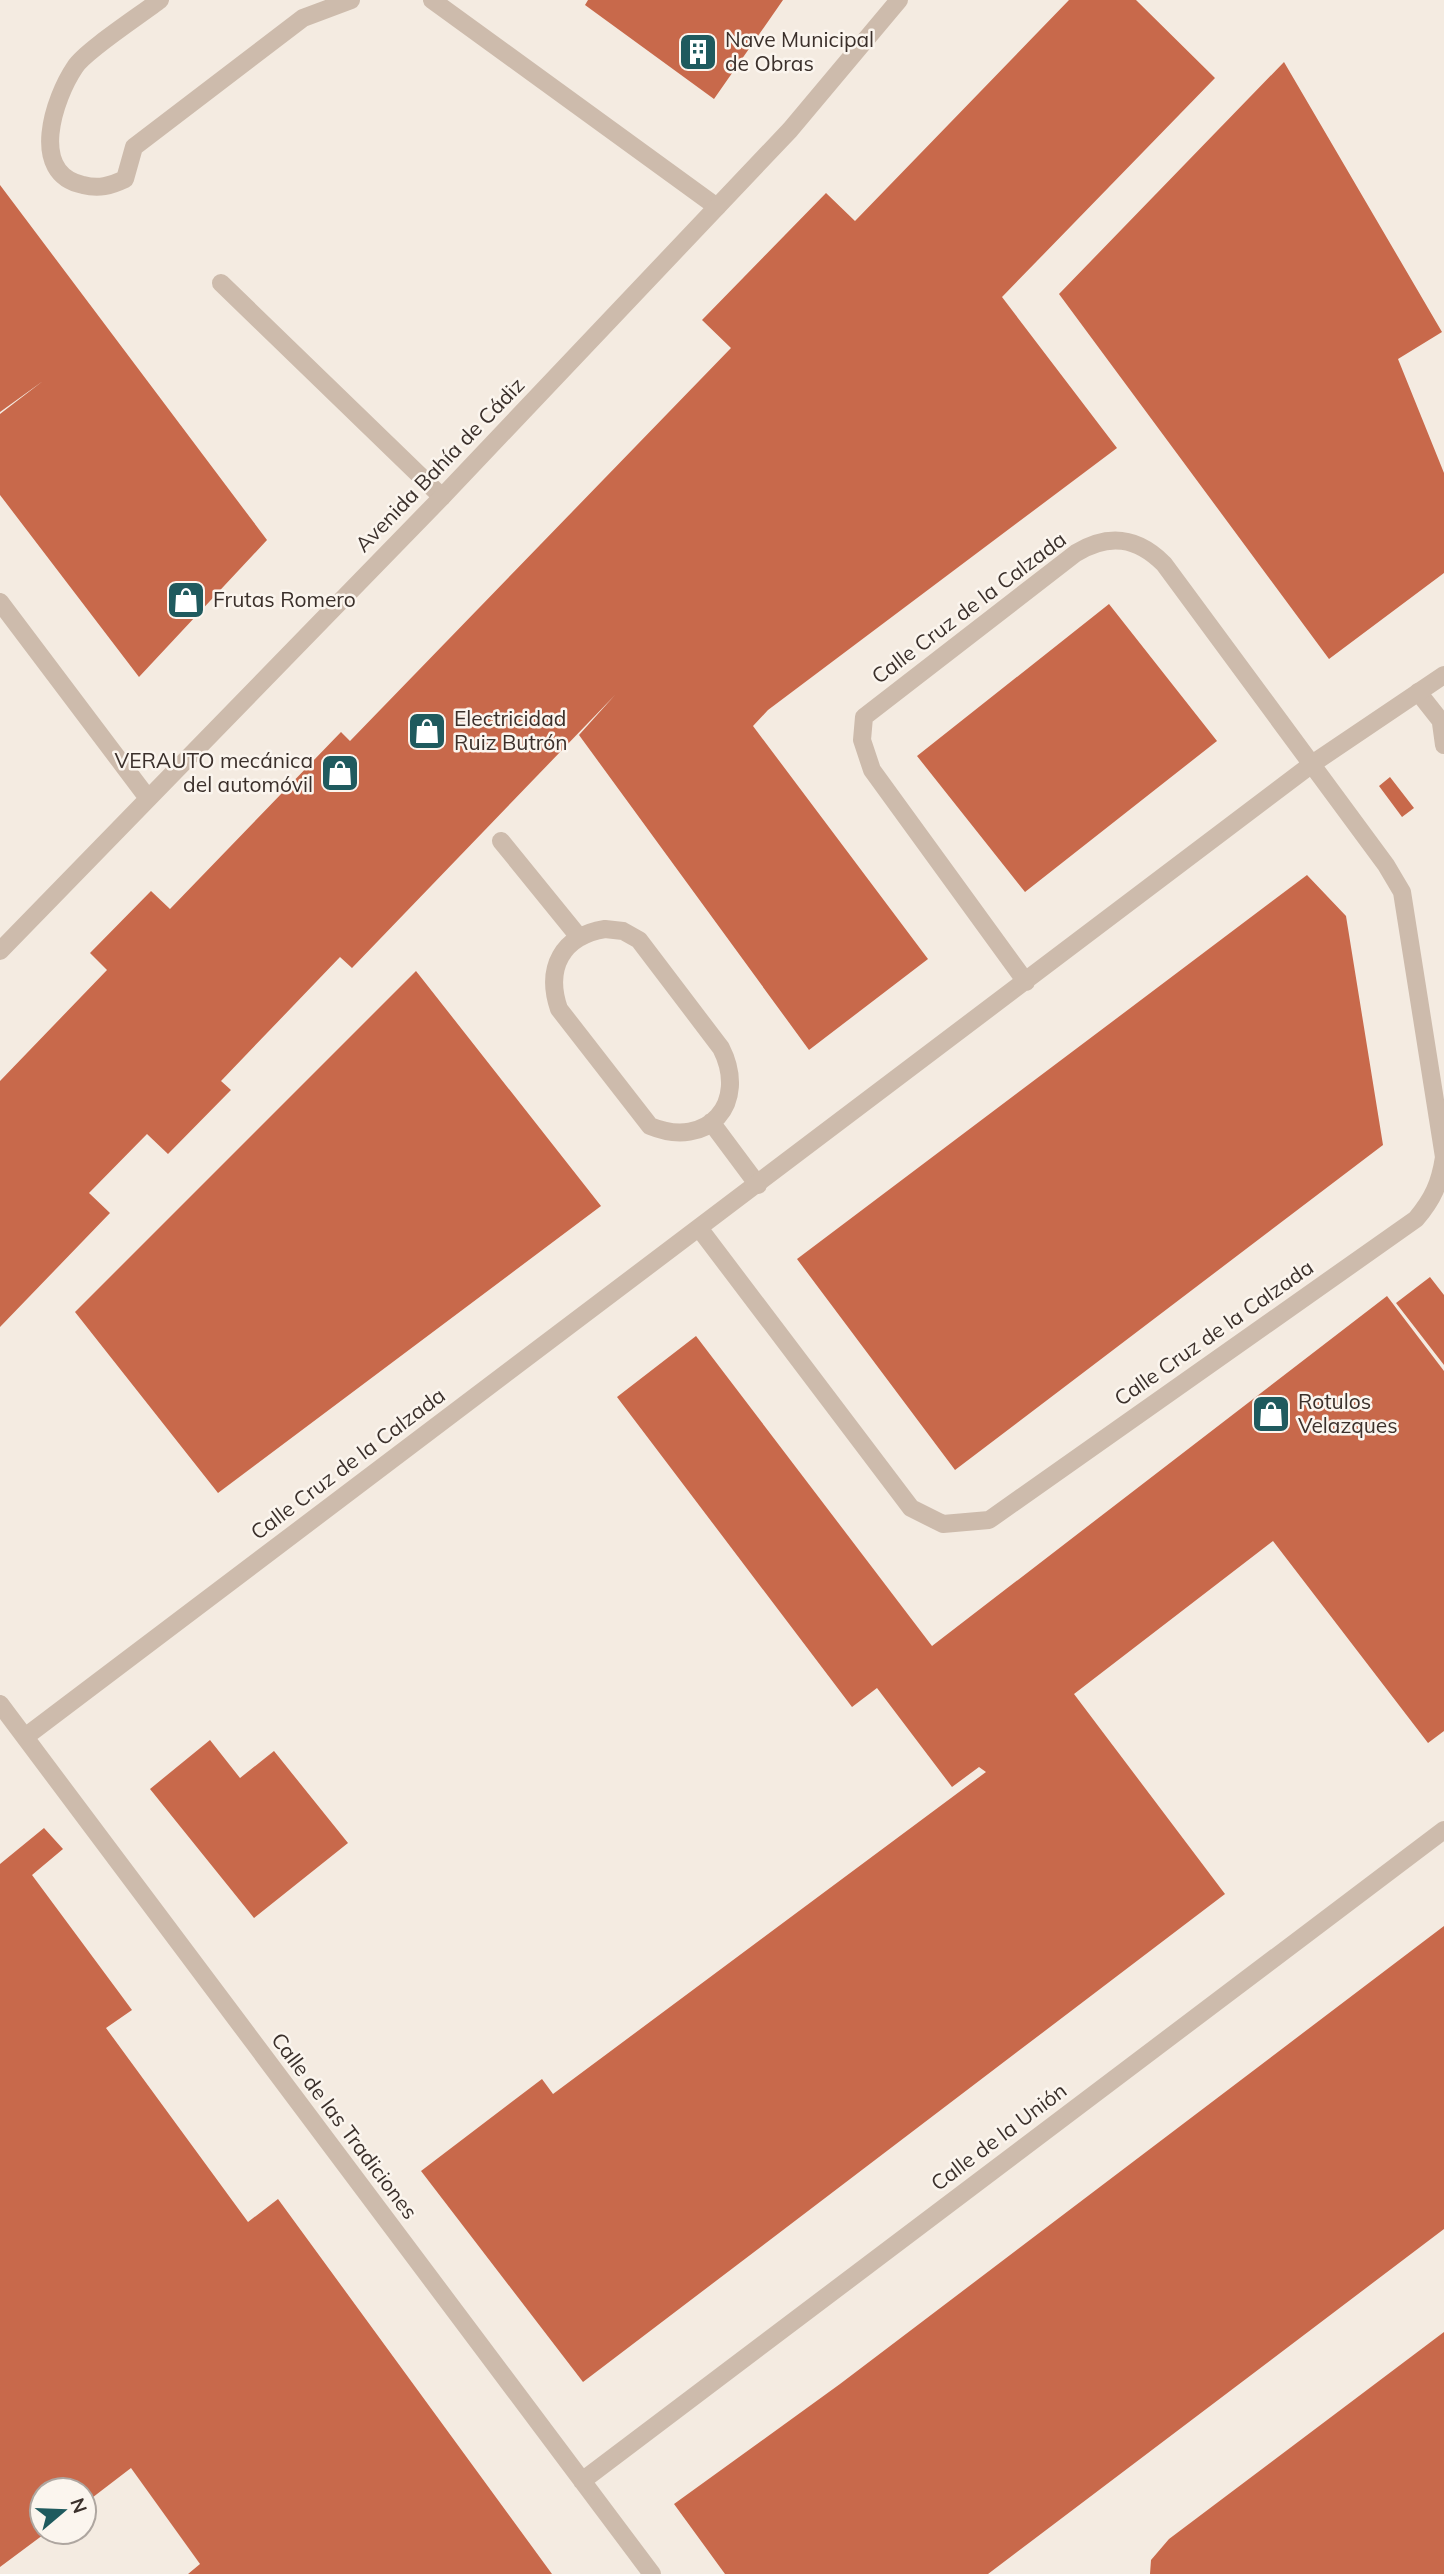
<svg xmlns="http://www.w3.org/2000/svg" width="1444" height="2574" viewBox="0 0 1444 2574" font-family="Mulish,sans-serif">
  <rect width="100%" height="100%" fill="#f4ebe1"/>
  <path fill="#c8694b" d="M 588,0 L 783,0 L 714,99 L 585,5 Z
    M 1069,0 L 1136,0 L 1215,78 L 1002,297 L 1117,448 L 768,710 L 753,726 L 928,959 L 809,1050 L 579,735 L 615,695 L 352,968 L 340,957 L 221,1081 L 231,1090 L 168,1154 L 147,1134 L 89,1193 L 110,1213 L 0,1327 L 0,1081 L 107,970 L 90,953 L 151,891 L 170,909 L 341,732 L 350,741 L 731,348 L 702,320 L 826,193 L 855,221 Z
    M 1284,62 L 1442,332 L 1398,359 L 1444,473 L 1444,573 L 1329,659 L 1059,294 Z
    M 0,185 L 267,540 L 139,677 L 0,495 L 0,414 L 43,381 L 0,412 Z
    M 1109,604 L 1217,741 L 1025,892 L 917,756 Z
    M 1390,777 L 1414,808 L 1402,817 L 1379,786 Z
    M 1307,875 L 1346,916 L 1383,1145 L 955,1470 L 797,1259 Z
    M 416,971 L 601,1206 L 218,1493 L 75,1312 Z
    M 1430,1277 L 1444,1295 L 1444,1365 L 1396,1303 Z
    M 1387,1296 L 1444,1371 L 1444,1731 L 1428,1743 L 1273,1541 L 1074,1694 L 1225,1894 L 583,2382 L 421,2171 L 542,2079 L 553,2094 L 986,1772 L 979,1767 L 952,1787 L 877,1688 L 852,1707 L 617,1397 L 696,1336 L 932,1646 Z
    M 210,1740 L 240,1778 L 274,1751 L 348,1843 L 254,1918 L 150,1789 Z
    M 44,1828 L 63,1849 L 32,1875 L 132,2010 L 106,2028 L 248,2222 L 278,2199 L 552,2574 L 188,2574 L 200,2564 L 131,2468 L 84,2504 L 84,2490 L 42,2490 L 42,2532 L 47,2532 L 0,2567 L 0,1864 Z
    M 1444,1926 L 1444,2229 L 988,2574 L 725,2574 L 674,2504 L 840,2384 Z
    M 1444,2332 L 1444,2574 L 1150,2574 L 1151,2560 L 1169,2539 Z"/>
  <g fill="none" stroke-linecap="round" stroke-linejoin="round">
    <path stroke="#cdbbac" stroke-width="18" d="M 160,0 C 142,14 85,51 75,67 C 54,98 28,174 83,185 C 99,189 110,186 125,179 L 134,147 L 303,18 L 351,0
      M 432,0 L 717,207
      M 221,283 L 442,497
      M 1418,692 L 1444,725
      M 1441,723 L 1444,745
      M 501,841 L 579,937
      M 605,929 L 623,931 L 639,940 L 721,1048 C 749,1103 708,1150 650,1126 L 559,1009 C 545,968 562,936 605,929 Z
      M 711,1122 L 758,1185"/>
    <path stroke="#cdbbac" stroke-width="18" d="M 0,602 L 147,797
      M 0,951 L 442,497 L 790,130 L 899,0
      M 699,1228 L 911,1508 L 943,1524 L 989,1520 L 1416,1219 C 1433,1199 1440,1183 1444,1157 L 1402,892 L 1386,865 L 1164,564 C 1137,537 1109,533 1076,553 L 864,717 L 862,740 L 872,770 L 1026,982
      M 0,1704 L 652,2574
      M 25,1737 L 1312,764 L 1444,675
      M 582,2481 L 1444,1830"/>
  </g>
  <defs>
    <symbol id="building-square" viewBox="-11 -11 22 22"><rect x="-9" y="-9" width="18" height="18" rx="4" fill="#1f5a5e" stroke="#fbf5ee"/><path d="M-4-6H4V6H1V3H-1V6H-4ZM-2.5-4.3h1.7v1.8h-1.7ZM.8-4.3h1.7v1.8H.8ZM-2.5-1h1.7V.8h-1.7ZM.8-1h1.7V.8H.8Z" fill="#fff"/></symbol>
    <symbol id="shop-square" viewBox="-11 -11 22 22"><rect x="-9" y="-9" width="18" height="18" rx="4" fill="#1f5a5e" stroke="#fbf5ee"/><path d="M-5-2.5h2.3a2.7 3.5 0 0 1 5.4 0H5L5.5 6h-11ZM-1.5-2.5h3a1.5 2.3 0 0 0-3 0Z" fill="#fff"/></symbol>
  </defs>
  <g fill-rule="evenodd">
    <use href="#building-square" x="676" y="30" width="44" height="44"/>
    <use href="#shop-square" x="164" y="578" width="44" height="44"/>
    <use href="#shop-square" x="405" y="709" width="44" height="44"/>
    <use href="#shop-square" x="318" y="751" width="44" height="44"/>
    <use href="#shop-square" x="1249" y="1392" width="44" height="44"/>
  </g>
  <g text-anchor="middle" stroke-width="5" stroke-linejoin="round" paint-order="stroke">
    <g font-size="21" fill="#3b302b" stroke="#fbf5ee" text-anchor="start">
      <text x="725" y="47">Nave Municipal<tspan x="725" dy="24">de Obras</tspan></text>
      <text x="213" y="607">Frutas Romero</text>
      <text x="454" y="726">Electricidad<tspan x="454" dy="24">Ruiz Butrón</tspan></text>
      <text x="313" y="768" text-anchor="end">VERAUTO mecánica<tspan x="313" dy="24">del automóvil</tspan></text>
      <text x="1298" y="1409">Rotulos<tspan x="1298" dy="24">Velazques</tspan></text>
    </g>
    <g font-size="21" fill="#3b302b" stroke="#fbf5ee">
      <text transform="translate(440 465) rotate(-46)" y="7">Avenida Bahía de Cádiz</text>
      <text transform="translate(969 608) rotate(-37)" y="7">Calle Cruz de la Calzada</text>
      <text transform="translate(1214 1333) rotate(-35)" y="7">Calle Cruz de la Calzada</text>
      <text transform="translate(348 1464) rotate(-37)" y="7">Calle Cruz de la Calzada</text>
      <text transform="translate(344 2126) rotate(53)" y="7">Calle de las Tradiciones</text>
      <text transform="translate(999 2137) rotate(-37)" y="7">Calle de la Unión</text>
    </g>
  </g>
  <g transform="translate(63 2511) rotate(71)"><circle r="33" fill="#fbf5ee" stroke="#aea6a0" stroke-width="2"/>
  <path d="M0-5L12 26L0 18L-12 26Z" fill="#1f5a5e"/>
  <text y="-10" font-size="19" font-weight="bold" text-anchor="middle" fill="#3b302b">N</text>
  </g>
</svg>
